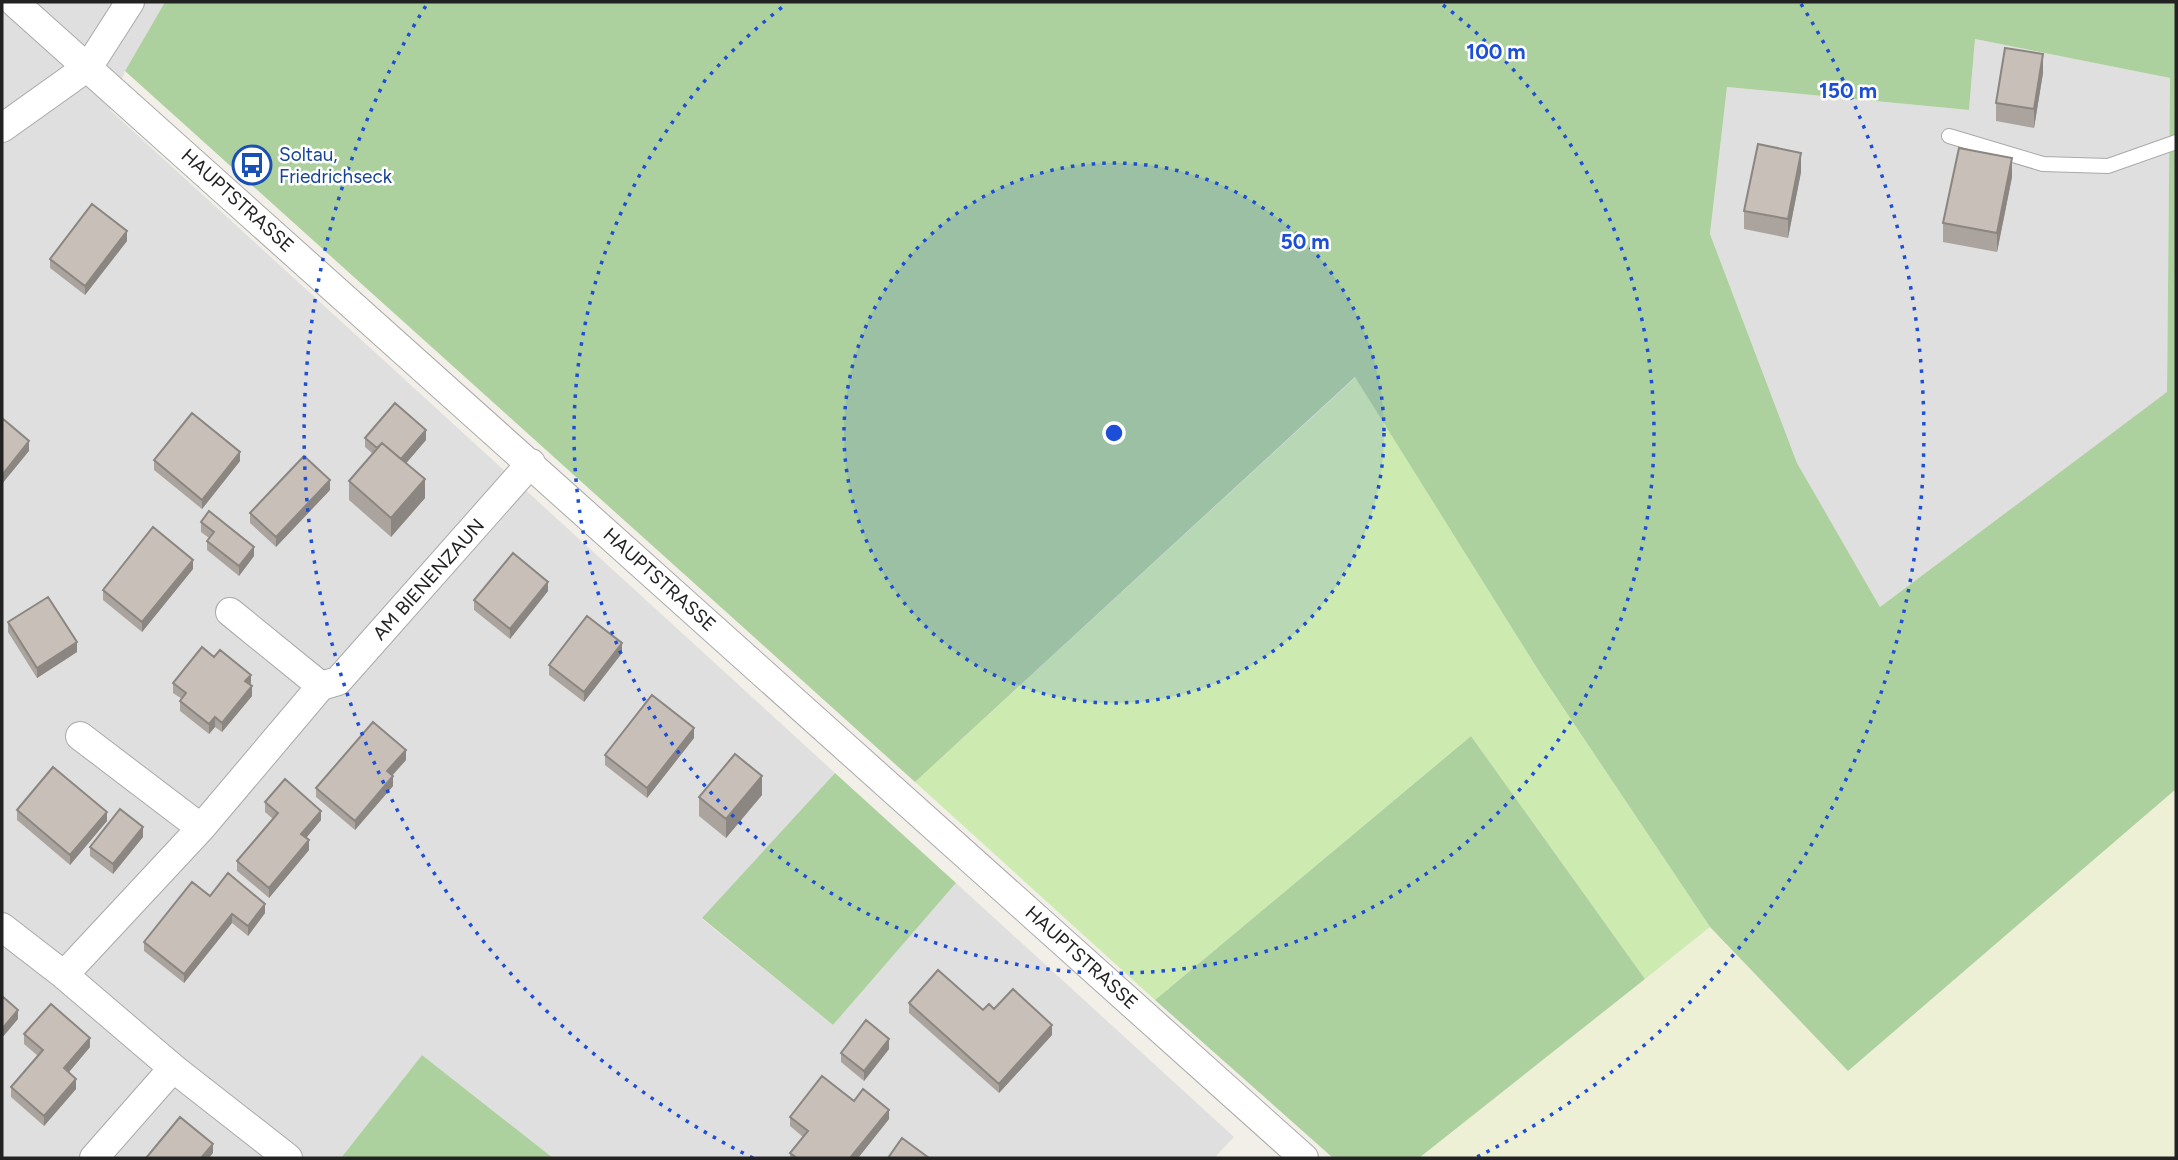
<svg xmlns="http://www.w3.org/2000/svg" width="2178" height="1160" viewBox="0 0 2178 1160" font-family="Figtree,sans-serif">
  <rect width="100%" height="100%" fill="#f2efe9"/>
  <path fill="#e0dfdf" d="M 2,2 L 165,2 L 125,71 L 110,110 L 835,773 L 702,919 L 833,1025 L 956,883 L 1234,1137 L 1214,1158 L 553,1158 L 422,1055 L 341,1158 L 2,1158 Z
    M 1975,39 L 2170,78 L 2167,393 L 1880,607 L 1797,463 L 1710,234 L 1727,87 L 1969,110 Z"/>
  <path fill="#eef0d5" d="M 2176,789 L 2176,1158 L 1419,1158 L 1710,927 L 1848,1071 Z"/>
  <path fill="#cdebb0" d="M 1356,377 L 1542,676 L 1710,927 L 1645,979 L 1471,736 L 1155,1000 L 915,782 Z"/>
  <path fill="#add19e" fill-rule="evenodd" d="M 165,2 L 2176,2 L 2176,789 L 1848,1071 L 1710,927 L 1542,676 L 1355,377 L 915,782 L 125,71 ZM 1975,39 L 2170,78 L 2167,392 L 1880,607 L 1797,463 L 1710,234 L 1727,87 L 1969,110 Z
    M 1471,736 L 1645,979 L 1419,1158 L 1333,1158 L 1155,1000 Z
    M 835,773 L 956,883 L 833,1025 L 702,918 Z
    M 422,1055 L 553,1158 L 341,1158 Z"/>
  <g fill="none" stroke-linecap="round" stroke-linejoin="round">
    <defs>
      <path id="service" d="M 1949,136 L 2043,164 L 2108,166 L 2176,142"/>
      <path id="minor" d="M 14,2 L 1304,1158
        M 2,128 L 89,66 L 130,2
        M 230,612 L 321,686
        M 80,736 L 201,828
        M 2,927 L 64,975 L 173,1068 L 94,1158
        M 64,975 L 201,828 L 321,686 L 338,681 L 531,463
        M 173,1068 L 288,1158"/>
    </defs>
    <use href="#service" stroke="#a9a9a9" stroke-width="16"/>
    <use href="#minor" stroke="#a9a9a9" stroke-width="30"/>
    <use href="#service" stroke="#fff" stroke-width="14"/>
    <use href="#minor" stroke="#fff" stroke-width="28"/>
  </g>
  <path fill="#aba49e" d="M 2043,73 L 2034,128 L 1996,121 L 1996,103 Z
    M 1801,172 L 1788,238 L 1744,229 L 1744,211 Z
    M 2012,177 L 1997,252 L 1943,242 L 1943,223 Z
    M 127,241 L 85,295 L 50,268 L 50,259 Z
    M 365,438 L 426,440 L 406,463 L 425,498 L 391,537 L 349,500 L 349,481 L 373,454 L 365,447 Z
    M 154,460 L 240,461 L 202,509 L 154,470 Z
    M 330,490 L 276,547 L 250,523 L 250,513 Z
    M 201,522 L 254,556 L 239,576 L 207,550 L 207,541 L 209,538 L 201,532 Z
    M 193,569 L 142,632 L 103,600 L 103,590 Z
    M 548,591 L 510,639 L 474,610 L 474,600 Z
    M 8,622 L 77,652 L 37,678 L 8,632 Z
    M 622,653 L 584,702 L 549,675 L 549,665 Z
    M 173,683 L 250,685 L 252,696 L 222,732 L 215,727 L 209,734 L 180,711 L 180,701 L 182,699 L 173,693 Z
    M 694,738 L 647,798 L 605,765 L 605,755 Z
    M 406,760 L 392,776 L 393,786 L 355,830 L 316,797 L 316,788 Z
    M 762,795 L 726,838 L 699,816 L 699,797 Z
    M 265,802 L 321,820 L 306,838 L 309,850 L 269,898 L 237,871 L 237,861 L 273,819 L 265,812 Z
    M 17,810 L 107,821 L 70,865 L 17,820 Z
    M 143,837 L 113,874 L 90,856 L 90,847 Z
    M 210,896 L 265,913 L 248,936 L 232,923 L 184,983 L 144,951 L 144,942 Z
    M 909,1003 L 983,1010 L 994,1009 L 1052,1035 L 999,1093 L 909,1013 Z
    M 24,1034 L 90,1047 L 69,1072 L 76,1089 L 44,1126 L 11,1097 L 11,1087 L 38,1056 L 24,1044 Z
    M 889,1049 L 864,1081 L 841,1062 L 841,1053 Z
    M 854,1101 L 889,1119 L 858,1158 L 790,1158 L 790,1153 L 803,1137 L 790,1126 L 790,1117 Z"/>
  <path fill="#8b8681" d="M 2043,54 L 2043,73 L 2034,128 L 2034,109 Z
    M 1801,153 L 1801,172 L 1788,238 L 1788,219 Z
    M 2012,158 L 2012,177 L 1997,252 L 1997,233 Z
    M 127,231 L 127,241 L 85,295 L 85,286 Z
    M 426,430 L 426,440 L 397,474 L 397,465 Z
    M 29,441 L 29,451 L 2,484 L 2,475 Z
    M 240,452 L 240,461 L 202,509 L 202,500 Z
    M 425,479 L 425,498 L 391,537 L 391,518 Z
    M 330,480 L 330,490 L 276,547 L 276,537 Z
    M 254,547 L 254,556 L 239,576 L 239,566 Z
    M 193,560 L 193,569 L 142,632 L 142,622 Z
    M 548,582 L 548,591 L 510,639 L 510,629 Z
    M 77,642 L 77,652 L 37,678 L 37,668 Z
    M 622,643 L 622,653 L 584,702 L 584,692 Z
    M 251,675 L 251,684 L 245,681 Z
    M 252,686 L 252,696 L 222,732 L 222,723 Z
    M 215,717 L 215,727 L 209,734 L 209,724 Z
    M 694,728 L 694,738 L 647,798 L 647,788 Z
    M 406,750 L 406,760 L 387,781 L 387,771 Z
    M 393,776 L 393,786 L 355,830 L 355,821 Z
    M 762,776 L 762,795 L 726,838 L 726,819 Z
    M 321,811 L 321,820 L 301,844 L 301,834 Z
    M 107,812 L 107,821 L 70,865 L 70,855 Z
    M 143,827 L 143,837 L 113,874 L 113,864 Z
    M 309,840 L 309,850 L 269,898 L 269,888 Z
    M 265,904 L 265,913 L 248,936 L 248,926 Z
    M 232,914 L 232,923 L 184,983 L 184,974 Z
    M 18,1010 L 18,1019 L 2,1038 L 2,1029 Z
    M 1052,1025 L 1052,1035 L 999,1093 L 999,1084 Z
    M 90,1038 L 90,1047 L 64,1078 L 64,1068 Z
    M 889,1039 L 889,1049 L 864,1081 L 864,1071 Z
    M 76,1079 L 76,1089 L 44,1126 L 44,1116 Z
    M 889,1110 L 889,1119 L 858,1158 L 850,1158 Z
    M 213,1144 L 213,1153 L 209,1158 L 201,1158 Z"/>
  <path fill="#c7bfb8" stroke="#8b8681" stroke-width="2" d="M 2005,48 L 2043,54 L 2034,109 L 1996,103 Z
    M 1758,144 L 1801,153 L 1788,219 L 1744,211 Z
    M 1959,148 L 2012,158 L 1997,233 L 1943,223 Z
    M 92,204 L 127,231 L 85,286 L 50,259 Z
    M 395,403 L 426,430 L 401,459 L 382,443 L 377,448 L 365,438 Z
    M 192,413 L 240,452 L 202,500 L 154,460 Z
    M 2,418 L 29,441 L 2,475 Z
    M 382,443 L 425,479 L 391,518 L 349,481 Z
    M 304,456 L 330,480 L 276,537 L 250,513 Z
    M 209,511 L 254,547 L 239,566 L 207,541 L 214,532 L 201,522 Z
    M 153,527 L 193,560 L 142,622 L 103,590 Z
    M 513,553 L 548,582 L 510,629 L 474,600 Z
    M 48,597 L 77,642 L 37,668 L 8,622 Z
    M 587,616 L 622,643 L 584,692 L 549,665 Z
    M 202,647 L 214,657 L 220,650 L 251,675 L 245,681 L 252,686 L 222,723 L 215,717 L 209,724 L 180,701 L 186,693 L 173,683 Z
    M 652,695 L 694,728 L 647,788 L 605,755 Z
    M 373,722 L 406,750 L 387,771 L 393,776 L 355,821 L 316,788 Z
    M 735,754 L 762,776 L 726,819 L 699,797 Z
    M 53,767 L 107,812 L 70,855 L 17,810 Z
    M 285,779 L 321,811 L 301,834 L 309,840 L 269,888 L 237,861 L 278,813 L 265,802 Z
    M 120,809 L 143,827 L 113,864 L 90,847 Z
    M 228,873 L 265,904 L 248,926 L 232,914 L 184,974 L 144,942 L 192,882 L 210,896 Z
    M 938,970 L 983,1010 L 989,1004 L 994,1009 L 1013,989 L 1052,1025 L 999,1084 L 909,1003 Z
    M 2,996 L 18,1010 L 2,1029 Z
    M 51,1004 L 90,1038 L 64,1068 L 76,1079 L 44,1116 L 11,1087 L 43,1050 L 24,1034 Z
    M 866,1020 L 889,1039 L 864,1071 L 841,1053 Z
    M 822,1076 L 854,1101 L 863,1089 L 889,1110 L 850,1158 L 797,1158 L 790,1153 L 808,1131 L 790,1117 Z
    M 180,1117 L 213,1144 L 201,1158 L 146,1158 Z
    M 902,1138 L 929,1158 L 888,1158 Z"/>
  <circle cx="1114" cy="433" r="270" fill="#1d4ed8" fill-opacity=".12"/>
  <g fill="none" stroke="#1d4ed8" stroke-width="3.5" stroke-dasharray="3.5 7">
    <circle cx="1114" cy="433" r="270"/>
    <path d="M1443 5A540 540 0 1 1 785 5"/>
    <path d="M753 1158A810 810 0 0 1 427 4M1801 4A810 810 0 0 1 1475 1158"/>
  </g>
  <defs>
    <symbol id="bus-ring" viewBox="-11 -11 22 22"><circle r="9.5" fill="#fff" stroke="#1a4fb4" stroke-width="1.5"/><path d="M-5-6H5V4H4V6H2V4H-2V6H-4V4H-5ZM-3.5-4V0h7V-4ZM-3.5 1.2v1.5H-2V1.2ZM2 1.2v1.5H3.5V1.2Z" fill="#1a4fb4"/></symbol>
  </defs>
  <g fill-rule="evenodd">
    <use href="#bus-ring" x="230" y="143" width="44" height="44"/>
  </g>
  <g text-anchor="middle" stroke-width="5" stroke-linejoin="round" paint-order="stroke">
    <g font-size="19" fill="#164399" stroke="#fff" text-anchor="start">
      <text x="279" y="161">Soltau,<tspan x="279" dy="22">Friedrichseck</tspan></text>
    </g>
    <g font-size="19" fill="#222" stroke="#fff">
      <text transform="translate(238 200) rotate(42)" y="7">HAUPTSTRASSE</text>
      <text transform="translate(428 579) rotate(-48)" y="7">AM BIENENZAUN</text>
      <text transform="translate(660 579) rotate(42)" y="7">HAUPTSTRASSE</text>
      <text transform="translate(1082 957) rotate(42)" y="7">HAUPTSTRASSE</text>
    </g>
  </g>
  <circle cx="1114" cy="433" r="10" fill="#1d4ed8" stroke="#fff" stroke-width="3.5"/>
  <g font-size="21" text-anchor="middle" font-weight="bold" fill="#1d4ed8" stroke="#fff" stroke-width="5" stroke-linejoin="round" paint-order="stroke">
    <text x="1496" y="59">100 m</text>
    <text x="1848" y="98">150 m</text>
    <text x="1305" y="249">50 m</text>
  </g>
  <rect width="2178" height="1160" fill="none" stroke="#222222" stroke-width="7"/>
</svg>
